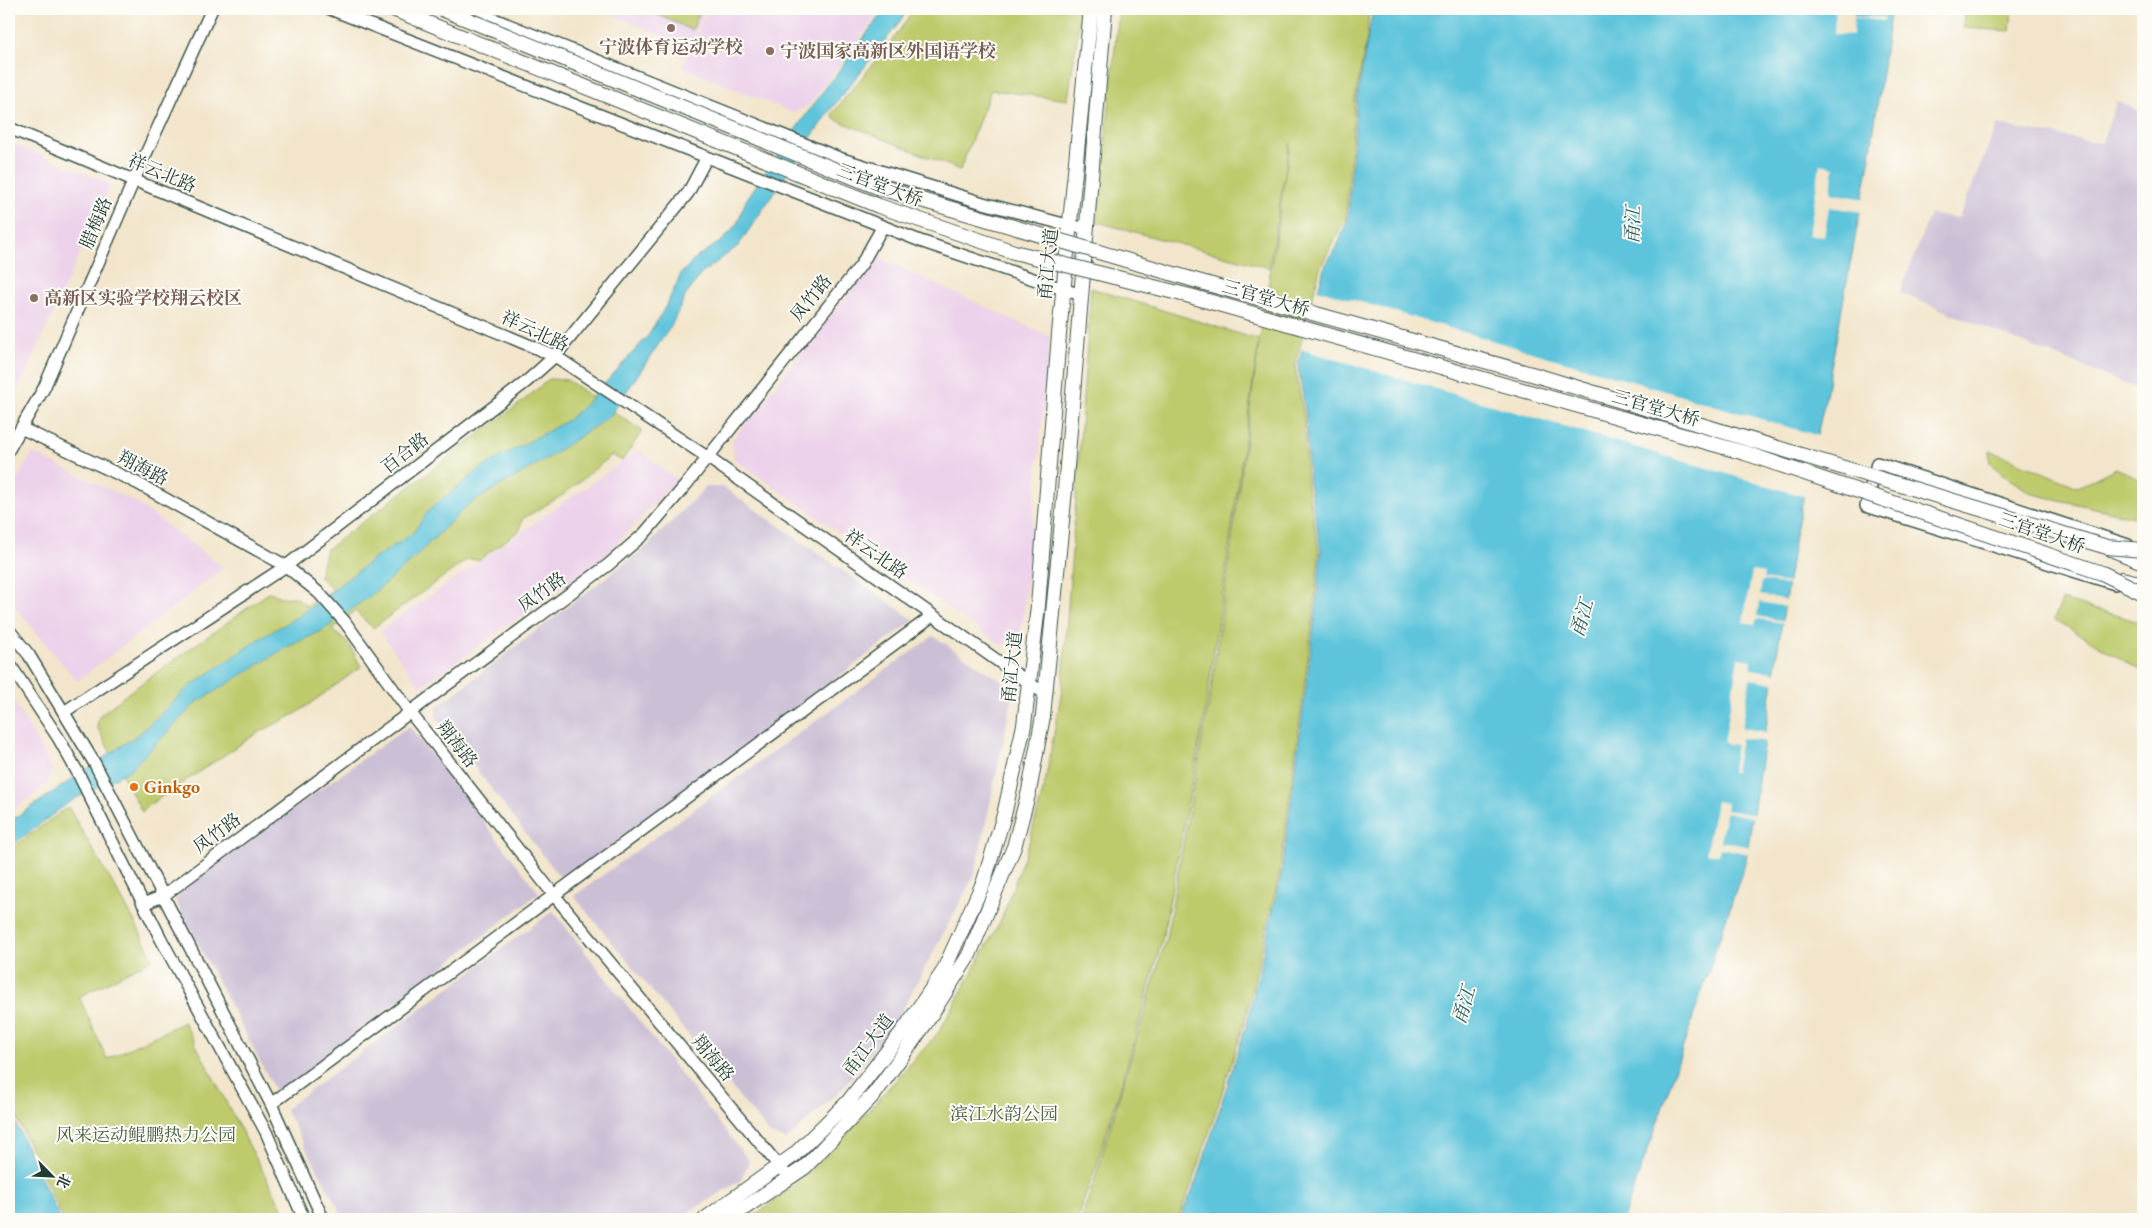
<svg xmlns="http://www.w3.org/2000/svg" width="2152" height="1228" viewBox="0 0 2152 1228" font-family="'EB Garamond','Noto Serif SC',serif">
  <rect width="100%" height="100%" fill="#fdfcf7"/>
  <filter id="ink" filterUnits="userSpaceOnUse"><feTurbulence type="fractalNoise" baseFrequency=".02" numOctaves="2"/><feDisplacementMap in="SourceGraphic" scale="10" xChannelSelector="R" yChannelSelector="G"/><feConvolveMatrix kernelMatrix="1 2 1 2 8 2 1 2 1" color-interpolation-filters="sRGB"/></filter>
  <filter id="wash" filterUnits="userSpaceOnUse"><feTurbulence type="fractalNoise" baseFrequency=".0096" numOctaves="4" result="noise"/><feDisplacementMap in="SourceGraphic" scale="20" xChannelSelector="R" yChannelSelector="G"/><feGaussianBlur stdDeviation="1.12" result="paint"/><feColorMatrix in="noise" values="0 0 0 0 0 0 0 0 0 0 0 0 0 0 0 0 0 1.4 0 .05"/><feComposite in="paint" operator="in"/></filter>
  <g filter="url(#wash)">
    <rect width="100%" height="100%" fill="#f2e5cb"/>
    <path fill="#ecd1ea" d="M 599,9 L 706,9 L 689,47 Z
      M 708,9 L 882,9 L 809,105 L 794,113 L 682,67 Z
      M 9,142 L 111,184 L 9,411 Z
      M 878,257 L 1050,337 L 1023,620 L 1020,637 L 1001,645 L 734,459 L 732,440 Z
      M 639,450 L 677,480 L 602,559 L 420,687 L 380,631 Z
      M 33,453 L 135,502 L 224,568 L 77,681 L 9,600 L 9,491 Z
      M 9,692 L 52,768 L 47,785 L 9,812 Z"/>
    <path fill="#cbbfd5" d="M 2117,101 L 2143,113 L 2143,391 L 1900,293 L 1930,214 L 1959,218 L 1997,125 L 2102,143 Z
      M 706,487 L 723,487 L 914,620 L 567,879 L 558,875 L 436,717 L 437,707 L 646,547 Z
      M 933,636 L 1003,682 L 1013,695 L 975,874 L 897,1020 L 844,1087 L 786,1140 L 770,1134 L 574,896 Z
      M 409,726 L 539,893 L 277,1094 L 175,900 L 185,886 Z
      M 553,911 L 749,1161 L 741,1180 L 677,1219 L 344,1219 L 285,1109 Z"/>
    <path fill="#beca6c" stroke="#6e8450" d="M 645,9 L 701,9 L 692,30 Z
      M 914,9 L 1080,9 C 1078,40 1072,69 1068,100 L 991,90 L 960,170 L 834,119 L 832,114 L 897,34 Z
      M 1119,9 L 1369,9 L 1367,37 L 1355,99 L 1346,218 L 1320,268 L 1295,367 L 1304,416 L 1307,486 L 1319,551 L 1314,611 L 1280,872 L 1244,1024 L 1196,1173 L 1178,1219 L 1081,1219 L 1094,1182 L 1166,939 L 1211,690 L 1258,352 L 1290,143 L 1269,268 L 1097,222 Z
      M 1964,9 L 2012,9 L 2010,31 L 1963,28 Z
      M 1091,288 L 1259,340 L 1205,713 L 1162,941 L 1121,1086 L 1096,1167 L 1077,1219 L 749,1219 L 779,1198 L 818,1163 L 852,1129 L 939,1032 L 1001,920 L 1028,846 L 1044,788 L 1062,690 Z
      M 549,379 L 567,380 L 642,431 L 622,461 L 612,455 L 563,495 L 522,519 L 520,530 L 479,560 L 468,559 L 373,628 L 355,611 L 332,630 L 349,644 L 361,667 L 297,713 L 256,734 L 149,805 L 142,812 L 97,727 L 99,716 L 128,693 L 270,592 C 273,593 277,596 281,597 C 295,599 293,592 306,606 L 333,590 L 319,576 L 326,550 L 523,401 Z
      M 1989,450 L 2078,487 L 2116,468 L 2143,481 L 2143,519 L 2033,494 L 2006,477 L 1990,463 Z
      M 2062,600 L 2143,623 L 2143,672 L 2054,619 Z
      M 68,807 L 134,920 L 153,959 L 79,997 L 107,1059 L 184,1022 L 288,1219 L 63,1219 L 9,1101 L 9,850 Z"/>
    <path fill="#5dc4db" stroke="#3e8088" d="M 885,9 L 908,9 L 896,27 L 828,113 L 738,246 L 701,274 L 686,295 L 671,326 L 610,416 L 548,458 L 469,504 L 408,564 L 371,595 L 322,631 L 287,647 L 196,703 L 130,770 L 71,801 L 9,847 L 9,822 L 139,734 L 189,687 L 256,641 L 299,616 L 372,560 L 412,534 L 430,509 L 483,467 L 568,420 L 586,404 L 648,336 L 667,304 L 682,272 L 697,257 L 723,240 L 737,224 L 746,200 L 810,109 Z
      M 1373,9 L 1891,9 L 1870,157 L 1826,395 L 1795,536 L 1746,860 L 1654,1133 L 1623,1219 L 1180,1219 L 1199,1174 L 1247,1023 L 1282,871 L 1316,610 L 1321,550 L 1309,482 L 1306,415 L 1298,366 L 1324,268 L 1339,242 L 1348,218 L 1357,97 Z
      M 9,1109 L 60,1219 L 9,1219 Z"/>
    <path fill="#f2e5cb" d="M 1835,9 L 1854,9 L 1854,17 L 1884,17 L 1884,21 L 1854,18 L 1853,35 L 1834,34 Z
      M 1820,164 L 1834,167 L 1831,193 L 1865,199 L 1863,212 L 1829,207 L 1824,237 L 1809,235 Z
      M 1316,289 L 1819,436 L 1806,497 L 1300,349 Z
      M 1752,571 L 1764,573 L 1763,579 L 1790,583 L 1790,585 L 1762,581 L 1760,595 L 1788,600 L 1787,607 L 1759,602 L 1757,616 L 1784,621 L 1784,623 L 1757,619 L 1755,624 L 1743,622 Z
      M 1738,658 L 1752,660 L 1751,669 L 1777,673 L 1775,683 L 1750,679 L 1742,728 L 1768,732 L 1766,742 L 1741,738 L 1735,772 L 1732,772 L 1736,745 L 1724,743 Z
      M 1716,801 L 1727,803 L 1726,810 L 1756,815 L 1755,818 L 1726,812 L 1720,841 L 1751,847 L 1750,854 L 1720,848 L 1718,855 L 1706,853 Z"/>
  </g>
  <g filter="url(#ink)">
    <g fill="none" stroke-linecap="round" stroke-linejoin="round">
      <defs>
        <path id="minor" d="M 330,9 L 923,242 L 1081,295
          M 469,9 L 842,159 L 983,203 L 1071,226 L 1087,228
          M 9,128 L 555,356 L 707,457 L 1045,694
          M 21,428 L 137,483 L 286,566 L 319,593 L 345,622 L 409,711 L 554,895 L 789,1178
          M 9,449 L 44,388 L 134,180 L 212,9
          M 2115,584 L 1866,506 L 1877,463 L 2128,545
          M 9,630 L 29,655 L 95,764 L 271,1104 L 323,1219
          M 9,663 L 59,739 L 78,773 L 161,939 L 266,1132 L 304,1219
          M 64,712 L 286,566 L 526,382 L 555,356 L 688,193 L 707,157
          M 143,904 L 163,896 L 608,565 L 644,534 L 685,486 L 861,265 L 883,226
          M 271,1104 L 932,616"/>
        <path id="major" d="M 2111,549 L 2143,562
          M 2122,579 L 2143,584
          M 705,1219 L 794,1155 L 848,1102 L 906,1027 L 943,972 L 984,881 L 1004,815 L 1024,725 L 1038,606 L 1059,334 L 1091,9
          M 728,1219 L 805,1167 L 875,1093 L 925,1024 L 969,955 L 1014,847 L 1029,791 L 1043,716 L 1065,490 L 1105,9"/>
      </defs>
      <use href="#minor" stroke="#3f564b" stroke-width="14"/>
      <use href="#major" stroke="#3f564b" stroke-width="16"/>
      <use href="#minor" stroke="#fff" stroke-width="11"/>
      <use href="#major" stroke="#fff" stroke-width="14"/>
      <defs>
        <path id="major-bridge" d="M 393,9 L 879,206 L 1014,252 L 1190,296 L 1745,453 L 2102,573 L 2143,593
          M 442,9 L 880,188 L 1201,282 L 1535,375 L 2107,547 L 2143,550"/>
      </defs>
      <use href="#major-bridge" stroke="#3f564b" stroke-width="16" stroke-linecap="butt"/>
      <use href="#major-bridge" stroke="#fff" stroke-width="14"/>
    </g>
  </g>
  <g fill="#8d6e63" stroke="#fdfcf7" stroke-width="2">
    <circle cx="671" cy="28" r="5"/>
    <circle cx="770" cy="51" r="5"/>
    <circle cx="34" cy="298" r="5"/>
  </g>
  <circle fill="#e8710a" stroke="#fdfcf7" stroke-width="2" cx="134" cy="787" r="5"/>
  <g text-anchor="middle" stroke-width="4" stroke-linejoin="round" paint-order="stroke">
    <g font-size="18" font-weight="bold" fill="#785e54" stroke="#fdfcf7" text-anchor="start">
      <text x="671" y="53" text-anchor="middle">宁波体育运动学校</text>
      <text x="780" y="57">宁波国家高新区外国语学校</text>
      <text x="44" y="304">高新区实验学校翔云校区</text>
    </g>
    <g font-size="18" fill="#1f3d34" stroke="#fdfcf7">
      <text transform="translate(162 173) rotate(23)" y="6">祥云北路</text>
      <text transform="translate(880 185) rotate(21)" y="6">三官堂大桥</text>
      <text transform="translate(96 223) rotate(-67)" y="6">腊梅路</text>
      <text transform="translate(1048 264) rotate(-84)" y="6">甬江大道</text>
      <text transform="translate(811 298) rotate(-51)" y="6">凤竹路</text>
      <text transform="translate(1266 298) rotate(16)" y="6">三官堂大桥</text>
      <text transform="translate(535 331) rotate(25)" y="6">祥云北路</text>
      <text transform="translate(1656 408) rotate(16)" y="6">三官堂大桥</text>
      <text transform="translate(405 453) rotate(-38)" y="6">百合路</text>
      <text transform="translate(143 468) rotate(27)" y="6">翔海路</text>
      <text transform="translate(2042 533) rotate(19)" y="6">三官堂大桥</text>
      <text transform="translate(876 554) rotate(35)" y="6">祥云北路</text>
      <text transform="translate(542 592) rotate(-36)" y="6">凤竹路</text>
      <text transform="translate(1012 667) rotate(-84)" y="6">甬江大道</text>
      <text transform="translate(457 744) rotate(52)" y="6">翔海路</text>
      <text transform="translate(217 833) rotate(-37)" y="6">凤竹路</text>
      <text transform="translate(868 1045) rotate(-53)" y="6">甬江大道</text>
      <text transform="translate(713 1058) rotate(50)" y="6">翔海路</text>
    </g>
    <g font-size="18" font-weight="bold" fill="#c56008" stroke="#fdfcf7" text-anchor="start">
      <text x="144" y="793">Ginkgo</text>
    </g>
    <g font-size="18" fill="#476042" stroke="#fdfcf7">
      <text x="1004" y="1120">滨江水韵公园</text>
      <text x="146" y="1141">风来运动鲲鹏热力公园</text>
    </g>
    <g font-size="19" font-style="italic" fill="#2e5f5e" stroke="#fdfcf7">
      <text transform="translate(1632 225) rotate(-88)" y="7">甬江</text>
      <text transform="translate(1581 618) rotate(-73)" y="7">甬江</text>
      <text transform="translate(1463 1005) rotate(-73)" y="7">甬江</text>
    </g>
  </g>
  <rect width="2152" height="1228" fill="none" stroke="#fdfcf7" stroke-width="30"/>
  <g transform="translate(52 1176) rotate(114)" stroke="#fdfcf7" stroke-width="4" paint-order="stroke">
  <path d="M0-4L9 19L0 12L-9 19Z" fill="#1f3d34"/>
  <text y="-8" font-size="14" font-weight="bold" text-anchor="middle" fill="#1f3d34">北</text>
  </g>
</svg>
